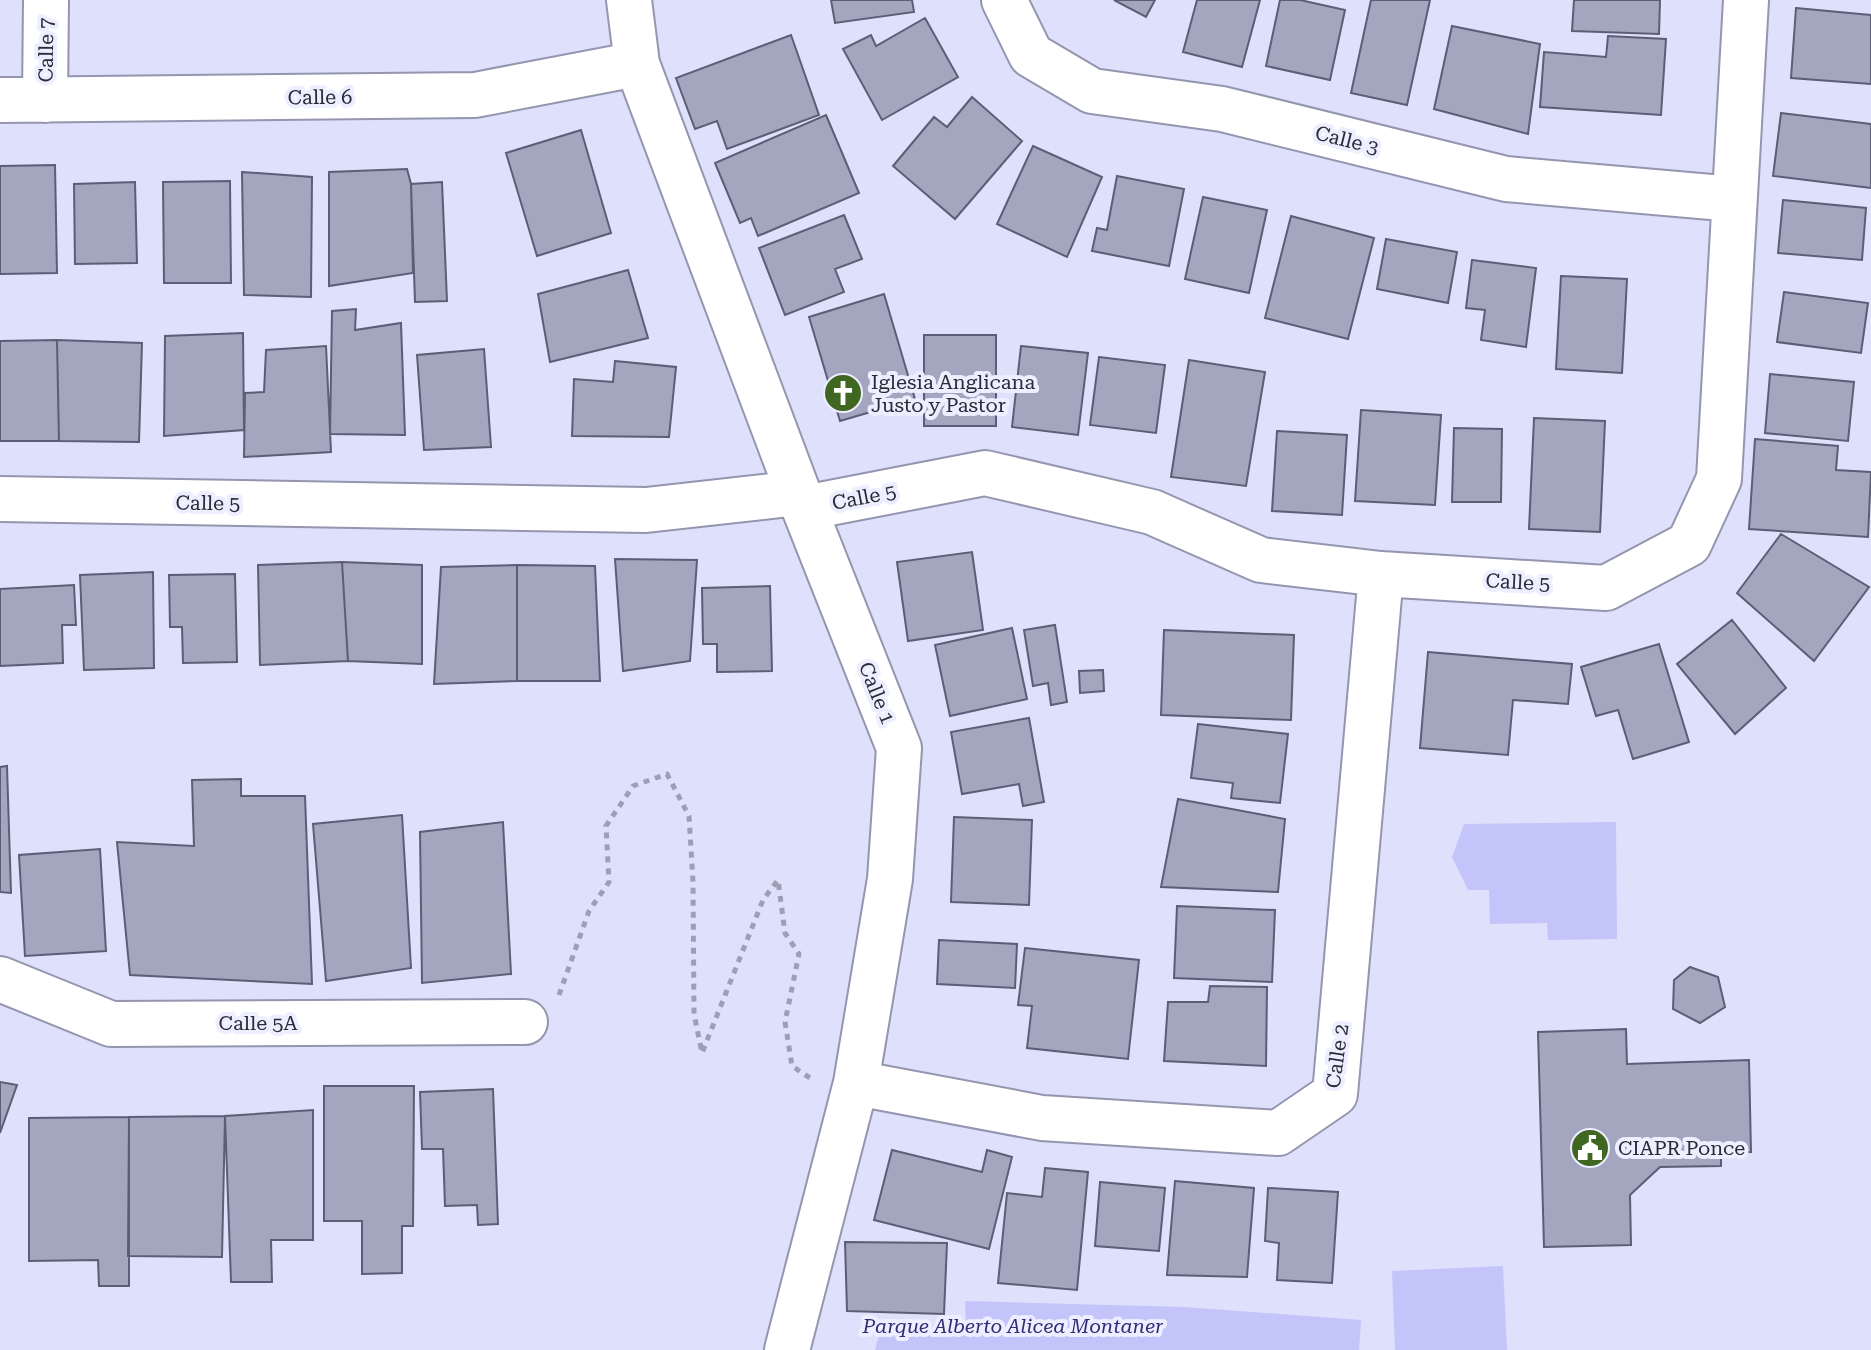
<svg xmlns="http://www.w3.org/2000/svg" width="1871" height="1350" viewBox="0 0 1871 1350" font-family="'Roboto Serif',serif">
  <rect width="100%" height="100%" fill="#dfe0fb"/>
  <path fill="#c3c4f9" d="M 1616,822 L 1617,939 L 1548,940 L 1547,923 L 1490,924 L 1489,890 L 1468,890 L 1452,857 L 1464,824 Z
    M 1503,1266 L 1507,1350 L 1395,1350 L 1392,1271 Z
    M 965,1301 L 1184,1307 L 1361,1320 L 1359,1350 L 875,1350 L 882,1324 L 966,1325 Z"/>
  <path fill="#a4a5bf" stroke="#5d5e75" stroke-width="2" d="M 831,0 L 912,0 L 914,12 L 835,23 Z
    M 1114,0 L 1155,0 L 1146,17 Z
    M 1197,0 L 1260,0 L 1242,67 L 1183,52 Z
    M 1280,0 L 1300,0 L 1345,10 L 1330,80 L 1266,66 Z
    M 1371,0 L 1430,0 L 1407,105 L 1351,93 Z
    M 1574,0 L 1660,0 L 1659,34 L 1572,31 Z
    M 1796,8 L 1871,15 L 1871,84 L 1791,78 Z
    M 925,18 L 958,77 L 882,120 L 843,49 L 871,35 L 876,46 Z
    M 1452,26 L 1540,44 L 1528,134 L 1434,109 Z
    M 791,35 L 819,115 L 727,149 L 717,121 L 695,129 L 676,78 Z
    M 1608,36 L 1666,39 L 1661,115 L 1540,107 L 1544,52 L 1606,57 Z
    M 972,97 L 1022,141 L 955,219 L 893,166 L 934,117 L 947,127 Z
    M 1781,113 L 1871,124 L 1871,188 L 1773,176 Z
    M 826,115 L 859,193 L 758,236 L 751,218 L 740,223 L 715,163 Z
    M 581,130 L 611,233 L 537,256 L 506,153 Z
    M 1033,146 L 1102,177 L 1067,257 L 997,224 Z
    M 55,165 L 57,273 L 0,274 L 0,166 Z
    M 407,169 L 411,184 L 413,273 L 329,286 L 329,172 Z
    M 242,172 L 312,177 L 311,297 L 244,295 Z
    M 1117,176 L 1184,189 L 1169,266 L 1092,251 L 1097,228 L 1107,230 Z
    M 230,181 L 231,283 L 164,283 L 163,182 Z
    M 135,182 L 137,263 L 75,264 L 74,184 Z
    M 442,182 L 447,301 L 415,302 L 411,184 Z
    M 1203,197 L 1267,210 L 1249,293 L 1185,279 Z
    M 1783,200 L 1866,208 L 1862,260 L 1778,253 Z
    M 844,215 L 862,259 L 835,269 L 844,292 L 785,315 L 759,248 Z
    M 1291,216 L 1374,238 L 1348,339 L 1265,318 Z
    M 1386,239 L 1457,252 L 1448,303 L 1377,289 Z
    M 1472,260 L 1536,268 L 1526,347 L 1481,340 L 1485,310 L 1466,308 Z
    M 628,270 L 648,338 L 550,362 L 538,294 Z
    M 1561,276 L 1627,279 L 1622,373 L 1556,369 Z
    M 1784,292 L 1868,303 L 1861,353 L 1777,342 Z
    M 884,294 L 915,399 L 840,421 L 809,317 Z
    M 356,309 L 355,330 L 401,323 L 405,435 L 330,434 L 332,311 Z
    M 243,333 L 244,430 L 164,436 L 165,336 Z
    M 924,335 L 996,335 L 996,426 L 924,426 Z
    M 57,340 L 59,441 L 0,441 L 0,341 Z
    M 57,340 L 142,343 L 139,442 L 59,441 Z
    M 326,346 L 331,452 L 244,457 L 245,393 L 264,392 L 266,350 Z
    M 1021,346 L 1088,353 L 1078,435 L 1012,427 Z
    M 484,349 L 491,447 L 424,450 L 417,355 Z
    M 1099,357 L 1165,365 L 1156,433 L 1090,425 Z
    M 1189,360 L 1265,372 L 1246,486 L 1171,477 Z
    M 615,361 L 676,367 L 669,437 L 572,436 L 574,379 L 613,382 Z
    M 1770,374 L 1854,382 L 1848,441 L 1765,433 Z
    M 1361,410 L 1441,415 L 1435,505 L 1355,501 Z
    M 1534,418 L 1605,421 L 1600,532 L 1529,529 Z
    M 1454,428 L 1502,429 L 1501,502 L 1452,502 Z
    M 1277,431 L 1347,435 L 1342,515 L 1272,511 Z
    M 1755,439 L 1838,446 L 1836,470 L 1871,472 L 1868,537 L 1749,529 Z
    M 1781,534 L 1869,587 L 1814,661 L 1737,593 Z
    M 972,552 L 983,630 L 908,641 L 897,562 Z
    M 615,559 L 697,560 L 690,661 L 623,671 Z
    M 342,562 L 348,661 L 260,665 L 258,565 Z
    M 342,562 L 422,565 L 422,664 L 348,661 Z
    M 517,565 L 517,681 L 434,684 L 441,567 Z
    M 517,565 L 595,566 L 600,681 L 517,681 Z
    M 153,572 L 154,668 L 84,670 L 80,575 Z
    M 235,574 L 237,662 L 183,663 L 182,627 L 170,627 L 169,575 Z
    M 74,585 L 76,625 L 62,625 L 63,663 L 0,666 L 0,589 Z
    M 770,586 L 772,671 L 717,672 L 717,644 L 703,644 L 702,588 Z
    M 1732,620 L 1786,688 L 1735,734 L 1677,664 Z
    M 1055,625 L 1067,702 L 1051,705 L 1048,683 L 1033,686 L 1024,630 Z
    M 1012,628 L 1027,699 L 950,716 L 935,645 Z
    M 1164,630 L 1294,635 L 1291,720 L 1161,715 Z
    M 1659,644 L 1689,742 L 1633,759 L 1618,710 L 1596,716 L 1581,667 Z
    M 1428,652 L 1572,664 L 1568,704 L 1513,700 L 1508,755 L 1420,748 Z
    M 1103,670 L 1104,691 L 1080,693 L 1079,671 Z
    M 1029,718 L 1044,802 L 1023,806 L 1019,784 L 962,794 L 951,732 Z
    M 1198,724 L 1288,734 L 1280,803 L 1231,798 L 1233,783 L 1191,778 Z
    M 7,766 L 11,893 L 0,892 L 0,767 Z
    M 241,779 L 241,796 L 305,796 L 312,984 L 130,975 L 117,842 L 194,846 L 192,780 Z
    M 1178,799 L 1285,819 L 1278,892 L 1161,887 Z
    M 402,815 L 411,968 L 326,981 L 313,824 Z
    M 954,817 L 1032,820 L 1029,905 L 951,902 Z
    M 503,822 L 511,974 L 422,983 L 420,832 Z
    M 100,849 L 106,951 L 25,956 L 19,855 Z
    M 1177,906 L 1275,910 L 1272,982 L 1174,978 Z
    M 939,940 L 1017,944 L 1015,988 L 937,984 Z
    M 1025,948 L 1139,960 L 1128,1059 L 1027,1048 L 1032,1006 L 1018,1005 Z
    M 1690,967 L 1718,977 L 1725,1007 L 1700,1023 L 1673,1009 L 1674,980 Z
    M 1210,986 L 1267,987 L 1266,1066 L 1164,1061 L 1168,1002 L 1208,1002 Z
    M 1626,1029 L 1627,1064 L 1749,1060 L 1751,1152 L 1721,1153 L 1721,1166 L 1660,1167 L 1630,1195 L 1631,1245 L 1544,1247 L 1538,1032 Z
    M 0,1082 L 17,1085 L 0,1133 Z
    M 324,1086 L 414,1086 L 413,1226 L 402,1226 L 402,1273 L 362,1274 L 362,1221 L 324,1221 Z
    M 493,1089 L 498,1224 L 478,1225 L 477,1205 L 445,1206 L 443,1149 L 422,1149 L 420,1092 Z
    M 313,1110 L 313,1240 L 271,1240 L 272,1282 L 231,1282 L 225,1116 Z
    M 225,1116 L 222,1257 L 128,1256 L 129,1117 Z
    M 129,1117 L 129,1286 L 99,1286 L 98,1260 L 29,1261 L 29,1118 Z
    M 892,1150 L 982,1172 L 987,1150 L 1012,1157 L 989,1249 L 874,1220 Z
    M 1045,1168 L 1088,1172 L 1077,1290 L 998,1283 L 1007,1193 L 1042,1197 Z
    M 1175,1181 L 1254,1188 L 1247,1277 L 1167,1275 Z
    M 1100,1182 L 1165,1188 L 1159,1251 L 1095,1246 Z
    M 1268,1188 L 1338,1192 L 1332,1283 L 1277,1280 L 1279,1243 L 1265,1241 Z
    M 845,1242 L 947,1243 L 944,1314 L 847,1311 Z"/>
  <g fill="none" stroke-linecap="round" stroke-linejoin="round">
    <defs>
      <path id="street" d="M 629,0 L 637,64 L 804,508 L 899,748 L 890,879 L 856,1083 L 787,1350
        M 1004,0 L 1031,55 L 1092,91 L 1222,109 L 1506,179 L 1734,199
        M 0,100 L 475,95 L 637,64
        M 45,100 L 46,0
        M 0,499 L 646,510 L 798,493
        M 804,508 L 985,473 L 1152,512 L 1261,560 L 1381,574 L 1606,588 L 1689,544 L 1719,479 L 1746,0
        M 0,979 L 111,1024 L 525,1022
        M 856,1083 L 1042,1118 L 1278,1133 L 1335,1094 L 1381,574"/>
    </defs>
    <use href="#street" stroke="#9495ae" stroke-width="48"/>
    <path stroke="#9e9eb4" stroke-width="5" stroke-dasharray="6 6" stroke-linecap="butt" d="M 559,995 L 589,911 L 609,882 L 606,826 L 633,786 L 667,774 L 689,816 L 693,882 L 694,1014 L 702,1053 L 763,900 L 778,880 L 785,933 L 799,954 L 785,1022 L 792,1066 L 813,1080"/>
    <use href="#street" stroke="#fff" stroke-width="44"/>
  </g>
  <defs>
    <symbol id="church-disc" viewBox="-11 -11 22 22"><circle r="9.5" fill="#406721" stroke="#edeeff"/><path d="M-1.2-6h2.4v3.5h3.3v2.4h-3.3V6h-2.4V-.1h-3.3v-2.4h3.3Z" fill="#fff"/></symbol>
    <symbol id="civic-disc" viewBox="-11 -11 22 22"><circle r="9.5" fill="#406721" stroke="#edeeff"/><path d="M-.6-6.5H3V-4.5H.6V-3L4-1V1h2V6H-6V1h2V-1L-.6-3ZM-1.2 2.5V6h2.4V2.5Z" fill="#fff"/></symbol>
  </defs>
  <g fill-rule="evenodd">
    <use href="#church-disc" x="821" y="371" width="44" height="44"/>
    <use href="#civic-disc" x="1568" y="1126" width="44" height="44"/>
  </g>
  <g text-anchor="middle" stroke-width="8" stroke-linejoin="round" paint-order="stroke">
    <g font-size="20" fill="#2b2b36" stroke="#edeeff">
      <text transform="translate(46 50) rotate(-89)" y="7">Calle 7</text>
      <text transform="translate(320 97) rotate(-1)" y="7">Calle 6</text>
      <text transform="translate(1347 140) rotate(14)" y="7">Calle 3</text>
      <text transform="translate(864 497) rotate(-11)" y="7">Calle 5</text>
      <text transform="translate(208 503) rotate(1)" y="7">Calle 5</text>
      <text transform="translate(1518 582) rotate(3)" y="7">Calle 5</text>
      <text transform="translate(877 693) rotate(68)" y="7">Calle 1</text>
      <text x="258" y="1030">Calle 5A</text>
      <text transform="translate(1337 1056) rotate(-82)" y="7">Calle 2</text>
    </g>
    <g font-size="20" fill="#2b2b36" stroke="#edeeff" text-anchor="start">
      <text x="871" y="389">Iglesia Anglicana<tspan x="871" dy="23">Justo y Pastor</tspan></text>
      <text x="1618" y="1155">CIAPR Ponce</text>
    </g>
    <g font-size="20" font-style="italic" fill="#342a76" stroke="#edeeff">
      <text x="1013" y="1333">Parque Alberto Alicea Montaner</text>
    </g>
  </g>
</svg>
